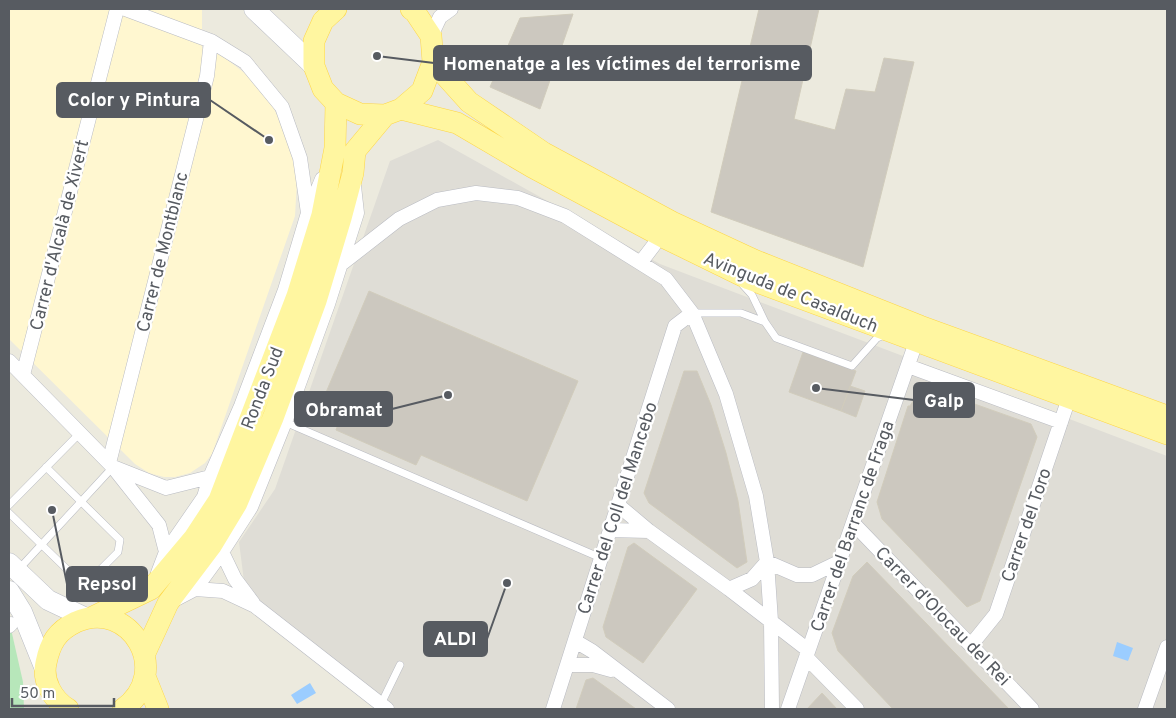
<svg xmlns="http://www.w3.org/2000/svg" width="1176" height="718" viewBox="0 0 1176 718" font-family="Overpass,sans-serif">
  <rect width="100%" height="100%" fill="#eceade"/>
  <path fill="#fff7d0" d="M 9,9 L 202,9 L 202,48 L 221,55 L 255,81 L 267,95 L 282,125 L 292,153 L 297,180 L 295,216 L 212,454 L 205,463 L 190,473 L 175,477 L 164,477 L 149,473 L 135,464 L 9,339 Z"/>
  <path fill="#dfddd6" d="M 438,140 L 660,264 L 1167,456 L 1167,709 L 393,709 L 245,589 L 239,542 L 275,489 L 390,161 Z"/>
  <path fill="#b7e7ba" d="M 11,629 L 23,682 L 24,709 L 9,709 L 9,632 Z"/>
  <path fill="#9bcdff" d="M 1117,642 L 1133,648 L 1128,661 L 1113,656 Z
    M 310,683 L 316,693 L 297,704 L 291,695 Z"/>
  <path fill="#ccc8bf" stroke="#d1ccbc" d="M 759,9 L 819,9 L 794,119 L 835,130 L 846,89 L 875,92 L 884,58 L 914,62 L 863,267 L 711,212 Z
    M 573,14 L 540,109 L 490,87 L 520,18 Z
    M 369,291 L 578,381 L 527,501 L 421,455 L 416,465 L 336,430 L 340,419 L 319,409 Z
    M 803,352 L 856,371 L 841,411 L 789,392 Z
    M 684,371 L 697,371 L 711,405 L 726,453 L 738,501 L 747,562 L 737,568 L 649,503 L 644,493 Z
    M 850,386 L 865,391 L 856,417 L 841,411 Z
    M 927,389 L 935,390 L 1031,424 L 1037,437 L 980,601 L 967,607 L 882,519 L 877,502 L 908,406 L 910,406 L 918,393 Z
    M 634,543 L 697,589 L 643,663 L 606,637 L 603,627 L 628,547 Z
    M 867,562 L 1009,709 L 893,709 L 838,651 L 832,633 L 853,576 Z
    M 593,678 L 636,709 L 576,709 L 586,680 Z
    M 822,693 L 837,709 L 807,709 Z"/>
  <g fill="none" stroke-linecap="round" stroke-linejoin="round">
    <defs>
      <path id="lane" d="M 743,285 L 752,295 L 765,322 L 776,338 L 852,366 L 877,338 L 886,334
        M 692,313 L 741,313 L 765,322
        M 285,422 L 601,558
        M 9,505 L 80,433
        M 9,513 L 79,581 L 99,571 L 118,552 L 120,540 L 46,467
        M 19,569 L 113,467
        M 381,704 L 400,665"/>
      <path id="street" d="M 125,9 L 211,41 L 245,62 L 282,107 L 300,158 L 308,213
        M 431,36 L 440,17 L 451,9
        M 641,262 L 654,245
        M 340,265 L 399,219 L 437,200 L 476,193 L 518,198 L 565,216 L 666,279 L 692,313 L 726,394 L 756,496 L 767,562 L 771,621 L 772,709
        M 9,361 L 113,467 L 159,525 L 166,552
        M 908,366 L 1061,422
        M 23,375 L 117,9
        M 109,463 L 207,76 L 211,41
        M 113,467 L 166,488 L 210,477
        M 618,505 L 649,531 L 729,589 L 808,650
        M 853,523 L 1032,709
        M 610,530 L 649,531
        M 222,552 L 235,579 L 253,603
        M 158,573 L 166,552 L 204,497 L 210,477 L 241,406 L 285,290 L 308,213 L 322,179
        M 195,589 L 223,591 L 255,606 L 387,709
        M 729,589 L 752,579 L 767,562 L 797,575 L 812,575 L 839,562
        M 174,600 L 195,589 L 222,552 L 251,507 L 285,422 L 328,304 L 357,213 L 354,186
        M 9,626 L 11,624
        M 575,641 L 592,651 L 668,709
        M 971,645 L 996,614 L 1069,398
        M 806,657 L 857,709
        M 567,665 L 593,665 L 611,670
        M 553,709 L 675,326 L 692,313
        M 788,709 L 916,342
        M 1145,709 L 1167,647"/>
      <path id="secondary" d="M 254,9 L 314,66
        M 9,563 L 48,600 L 86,618
        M 9,591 L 22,612 L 45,669"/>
      <path id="primary" d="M 336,9 L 323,21 L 314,41 L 314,66 L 323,89 L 336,103 L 360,114 L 385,115 L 401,109 L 422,91 L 433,62 L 431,36 L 415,12 L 411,9
        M 433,62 L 469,102 L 544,153 L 672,222 L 754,260 L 920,326 L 1167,416
        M 401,109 L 457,123 L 532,167 L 663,237 L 749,279 L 1167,434
        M 93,617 L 151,589 L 194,538 L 219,500 L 297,296 L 322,215 L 335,148 L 336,103
        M 145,653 L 168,603 L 211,546 L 237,503 L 273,418 L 316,301 L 341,218 L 353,173 L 355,151 L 385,115
        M 146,679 L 158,709
        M 68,709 C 53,700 42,681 46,663 C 50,643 57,631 76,622 C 130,598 174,672 123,709"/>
    </defs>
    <use href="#lane" stroke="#b9bbc2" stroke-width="8"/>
    <use href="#street" stroke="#b9bbc2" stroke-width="15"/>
    <use href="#secondary" stroke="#b9bcc4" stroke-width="21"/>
    <use href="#primary" stroke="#fed645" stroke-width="22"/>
    <use href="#lane" stroke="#fff" stroke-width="7"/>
    <use href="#street" stroke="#fff" stroke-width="14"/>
    <use href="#secondary" stroke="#fff" stroke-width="20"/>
    <use href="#primary" stroke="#fff6a0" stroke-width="21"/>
  </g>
  <g text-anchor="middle" stroke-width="4.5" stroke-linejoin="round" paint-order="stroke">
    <g font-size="18" fill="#575b61" stroke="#fff">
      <text transform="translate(59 235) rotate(-76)" y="6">Carrer d'Alcalà de Xivert</text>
      <text transform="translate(162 252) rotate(-76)" y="6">Carrer de Montblanc</text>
      <text transform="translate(791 292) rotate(22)" y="6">Avinguda de Casalduch</text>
      <text transform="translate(262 388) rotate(-69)" y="6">Ronda Sud</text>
      <text transform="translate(617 508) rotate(-72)" y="6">Carrer del Coll del Mancebo</text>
      <text transform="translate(1026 525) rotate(-71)" y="6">Carrer del Toro</text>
      <text transform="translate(852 526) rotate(-71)" y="6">Carrer del Barranc de Fraga</text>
      <text transform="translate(943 616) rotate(46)" y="6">Carrer d'Olocau del Rei</text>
    </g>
  </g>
  <path fill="none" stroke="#575b61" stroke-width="2" d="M377 56L434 63M269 140L210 100M816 388L914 400M448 395L392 409M52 510L67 584M507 583L487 639"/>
  <g fill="#575b61" stroke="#fff" stroke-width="2">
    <circle cx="377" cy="56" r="5"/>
    <circle cx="269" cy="140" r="5"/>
    <circle cx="816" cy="388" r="5"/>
    <circle cx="448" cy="395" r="5"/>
    <circle cx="52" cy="510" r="5"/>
    <circle cx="507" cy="583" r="5"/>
  </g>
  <g fill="#575b61" stroke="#575b61" stroke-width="2">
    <rect x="434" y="46" width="377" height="34" rx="5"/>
    <rect x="57" y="83" width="153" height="34" rx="5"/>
    <rect x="914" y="383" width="60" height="34" rx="5"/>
    <rect x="295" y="392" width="97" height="34" rx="5"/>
    <rect x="67" y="567" width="80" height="34" rx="5"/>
    <rect x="424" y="622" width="63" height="34" rx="5"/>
  </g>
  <g font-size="19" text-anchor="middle" font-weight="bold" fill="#fff">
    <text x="622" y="70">Homenatge a les víctimes del terrorisme</text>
    <text x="134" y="106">Color y Pintura</text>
    <text x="944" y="407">Galp</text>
    <text x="344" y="416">Obramat</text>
    <text x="107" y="590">Repsol</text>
    <text x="455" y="645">ALDI</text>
  </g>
  <rect width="1176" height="718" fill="none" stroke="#575b61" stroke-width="20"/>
  <path d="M12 698v8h102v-8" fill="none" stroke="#575b61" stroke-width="2.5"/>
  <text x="20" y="698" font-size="15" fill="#575b61" stroke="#ffffff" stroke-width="4" paint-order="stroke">50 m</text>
</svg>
